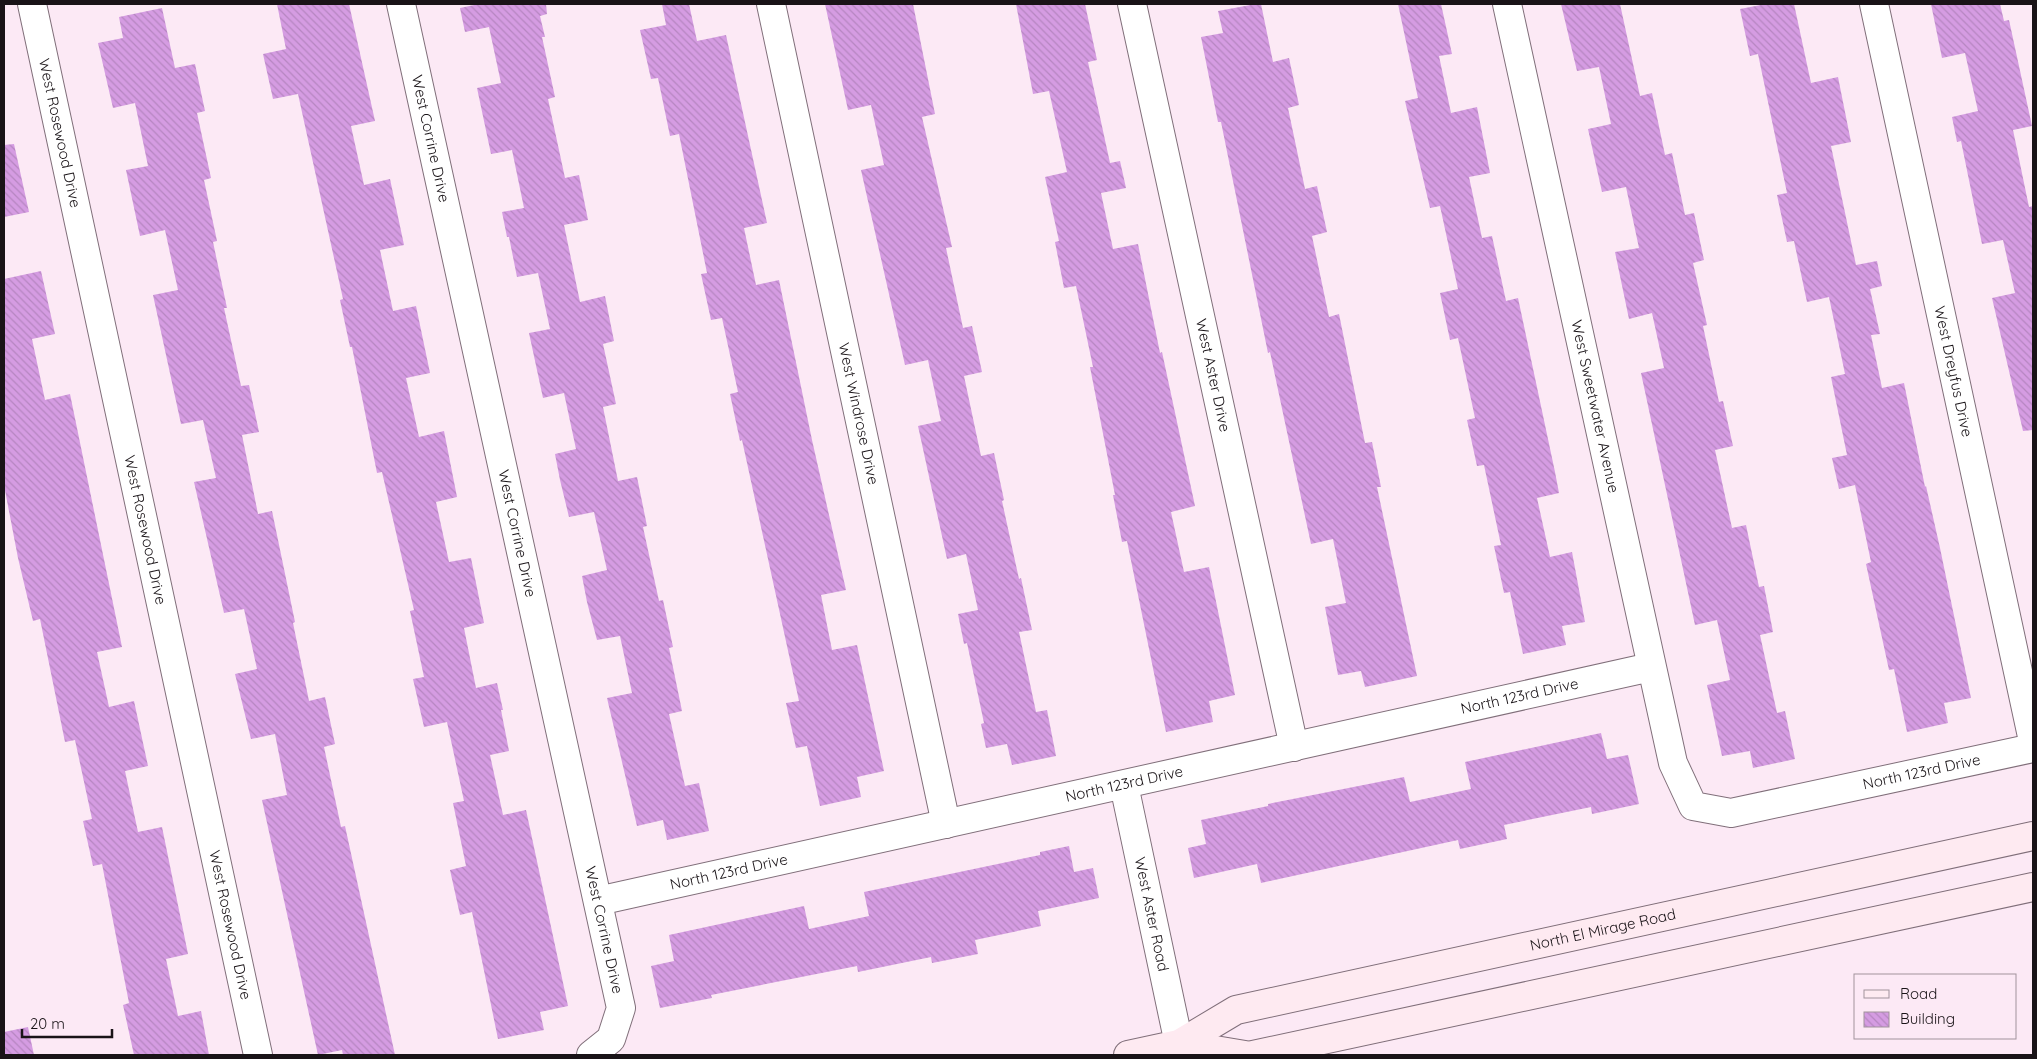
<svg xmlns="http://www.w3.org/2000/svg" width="2037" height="1059" viewBox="0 0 2037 1059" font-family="Quicksand,sans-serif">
  <defs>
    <pattern id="building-back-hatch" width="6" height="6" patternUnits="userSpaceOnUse" patternTransform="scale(1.25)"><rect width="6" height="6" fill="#d59ce2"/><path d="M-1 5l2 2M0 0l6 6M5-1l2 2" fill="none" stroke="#b686c1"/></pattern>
  </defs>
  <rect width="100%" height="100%" fill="#fce9f5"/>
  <path fill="url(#building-back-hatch)" d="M 277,4 L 349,4 L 375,121 L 351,126 L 364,185 L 390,179 L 404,245 L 380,250 L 393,311 L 416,306 L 430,373 L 406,378 L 419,437 L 444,431 L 457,497 L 436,502 L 449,562 L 471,558 L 484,623 L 464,628 L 476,688 L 497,683 L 503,710 L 501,710 L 509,751 L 490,755 L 503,815 L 526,810 L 568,1006 L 540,1012 L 544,1030 L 498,1039 L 472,912 L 460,915 L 450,870 L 466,866 L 453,803 L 464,801 L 447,722 L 424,727 L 413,679 L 424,677 L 410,611 L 414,610 L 382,472 L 377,473 L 352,347 L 350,347 L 340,300 L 343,299 L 298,94 L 273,99 L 263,54 L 286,49 Z
    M 479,4 L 546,4 L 547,14 L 540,16 L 545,37 L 542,37 L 555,97 L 548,99 L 565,178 L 579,175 L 588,220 L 564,225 L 580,302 L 605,296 L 614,341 L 603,344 L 616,404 L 603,407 L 618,481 L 637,477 L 647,526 L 643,527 L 659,601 L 663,600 L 673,647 L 669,648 L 682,711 L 669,714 L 685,786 L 699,783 L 709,831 L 667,840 L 663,820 L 637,826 L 607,698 L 632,693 L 620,636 L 597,640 L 587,602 L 582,576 L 607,570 L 594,512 L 569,517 L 560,480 L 555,454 L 576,449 L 564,393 L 543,398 L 529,333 L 550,329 L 538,273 L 517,277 L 509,237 L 507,237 L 502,212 L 524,208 L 512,150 L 491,154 L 477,88 L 501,83 L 489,27 L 465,32 L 460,8 Z
    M 662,4 L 689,4 L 697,41 L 726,35 L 767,223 L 744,228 L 756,285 L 779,280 L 812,440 L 846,590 L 821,595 L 832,650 L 857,645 L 884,771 L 857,777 L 861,797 L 820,806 L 807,746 L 796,748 L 786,703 L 799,701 L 742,440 L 740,441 L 730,394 L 738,392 L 722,318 L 711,320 L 701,274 L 707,273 L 679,134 L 670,136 L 658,78 L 651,79 L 640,30 L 666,25 Z
    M 825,4 L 913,4 L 935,114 L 922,117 L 952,247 L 946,248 L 963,328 L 972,326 L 982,372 L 964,376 L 981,456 L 994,453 L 1004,500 L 1002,501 L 1019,579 L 1021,578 L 1032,630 L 1019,632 L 1036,712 L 1047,710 L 1056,756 L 1012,765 L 1007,744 L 986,748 L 981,724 L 984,723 L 967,643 L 964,644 L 958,614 L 978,610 L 966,554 L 947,559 L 918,426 L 941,421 L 928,360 L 905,365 L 861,170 L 884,165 L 871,105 L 848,110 Z
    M 1016,4 L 1085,4 L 1097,60 L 1088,62 L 1110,163 L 1120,161 L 1126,188 L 1101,193 L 1113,249 L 1138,244 L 1160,353 L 1162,352 L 1195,506 L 1171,512 L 1184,572 L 1209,567 L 1235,695 L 1209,701 L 1213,722 L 1166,732 L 1127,541 L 1122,542 L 1113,495 L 1115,495 L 1090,367 L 1093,367 L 1076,286 L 1064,288 L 1055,242 L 1059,241 L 1045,177 L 1067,172 L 1049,91 L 1033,94 Z
    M 1256,4 L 1261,4 L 1273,62 L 1289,58 L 1299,105 L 1288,108 L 1305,189 L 1317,186 L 1327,232 L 1312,236 L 1329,317 L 1339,314 L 1365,443 L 1372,442 L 1381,487 L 1377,487 L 1417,676 L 1365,687 L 1361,671 L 1338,675 L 1325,607 L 1346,603 L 1333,539 L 1311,544 L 1284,418 L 1270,352 L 1268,353 L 1221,122 L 1218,122 L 1201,37 L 1223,33 L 1218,11 Z
    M 1398,4 L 1441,4 L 1452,54 L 1439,56 L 1451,113 L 1477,107 L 1490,173 L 1469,177 L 1482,238 L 1492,236 L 1506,301 L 1518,298 L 1555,472 L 1559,493 L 1537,498 L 1550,557 L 1572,552 L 1585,622 L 1562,626 L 1566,645 L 1523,654 L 1510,592 L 1504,593 L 1494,546 L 1501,545 L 1484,465 L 1477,466 L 1467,420 L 1475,418 L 1458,338 L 1450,340 L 1440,293 L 1458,289 L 1440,206 L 1430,208 L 1405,101 L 1418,98 Z
    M 1561,4 L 1620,4 L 1640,96 L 1652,93 L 1665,155 L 1672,153 L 1685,215 L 1694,213 L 1704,260 L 1693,263 L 1707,325 L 1703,326 L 1719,402 L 1723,401 L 1733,446 L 1715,450 L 1732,528 L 1746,525 L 1759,587 L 1764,586 L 1773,632 L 1760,635 L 1777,713 L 1785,711 L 1795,759 L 1753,768 L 1750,751 L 1722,756 L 1707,685 L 1730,680 L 1717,620 L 1695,625 L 1641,373 L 1664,368 L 1652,313 L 1629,319 L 1615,252 L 1639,248 L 1626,187 L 1602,192 L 1588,129 L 1611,124 L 1599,67 L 1577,71 Z
    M 1766,4 L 1794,4 L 1811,83 L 1838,77 L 1851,142 L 1831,146 L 1856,265 L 1877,261 L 1882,286 L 1870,289 L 1880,334 L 1871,335 L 1882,388 L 1904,383 L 1925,487 L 1926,486 L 1940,548 L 1971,698 L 1944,703 L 1948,723 L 1907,732 L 1894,669 L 1889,670 L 1866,564 L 1871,562 L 1855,485 L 1839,489 L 1832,458 L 1847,455 L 1831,377 L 1845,374 L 1829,297 L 1807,302 L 1794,241 L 1787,242 L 1777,195 L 1787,193 L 1758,54 L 1750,56 L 1740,9 Z
    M 1931,4 L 2000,4 L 2004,21 L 2009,20 L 2032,126 L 2013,130 L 2029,207 L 2033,206 L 2033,430 L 2023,431 L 1992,298 L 2015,293 L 2003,240 L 1982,244 L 1961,141 L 1957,142 L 1952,117 L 1978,111 L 1965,53 L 1942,58 Z
    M 162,8 L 175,68 L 195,64 L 205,111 L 197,113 L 211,178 L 204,180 L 217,241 L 213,242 L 227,308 L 224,308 L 241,386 L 249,385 L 259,432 L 242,435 L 258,514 L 272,511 L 295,622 L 293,623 L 309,701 L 325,697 L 335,744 L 324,747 L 341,827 L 345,826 L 395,1055 L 343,1055 L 342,1050 L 318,1055 L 262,800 L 287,795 L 275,734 L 251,739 L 235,674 L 257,669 L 244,609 L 224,613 L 194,482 L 216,478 L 203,420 L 181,424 L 153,295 L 178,290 L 165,230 L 140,236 L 126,170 L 148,166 L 135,103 L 113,108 L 98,43 L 123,38 L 119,17 Z
    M 14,144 L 29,212 L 4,217 L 4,145 Z
    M 41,271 L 55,334 L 32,339 L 45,400 L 70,394 L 122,647 L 97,652 L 109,707 L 134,701 L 148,766 L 125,771 L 138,832 L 162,827 L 188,954 L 166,959 L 178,1016 L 201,1011 L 209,1055 L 134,1055 L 123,1005 L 129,1003 L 102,864 L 93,866 L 83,821 L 92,819 L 75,740 L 65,742 L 40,619 L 33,621 L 18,558 L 4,485 L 4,279 Z
    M 1601,733 L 1607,759 L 1628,755 L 1639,804 L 1592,814 L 1591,807 L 1504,825 L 1507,839 L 1460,849 L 1458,840 L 1261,883 L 1257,864 L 1194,878 L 1188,848 L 1206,844 L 1201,820 L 1268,806 L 1268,804 L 1404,777 L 1410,802 L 1471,789 L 1465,762 Z
    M 1069,846 L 1074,872 L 1093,868 L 1099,898 L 1038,911 L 1041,926 L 975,940 L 978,954 L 932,963 L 931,957 L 858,972 L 857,966 L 711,995 L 712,998 L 660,1008 L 651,966 L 674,961 L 669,935 L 804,906 L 809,929 L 869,916 L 864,892 L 1040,855 L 1040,852 Z
    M 28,1027 L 34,1055 L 4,1055 L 4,1032 Z"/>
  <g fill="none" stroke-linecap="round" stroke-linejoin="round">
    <defs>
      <g id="minor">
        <path id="s1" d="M 32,4 L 258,1055"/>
        <path id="s2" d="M 401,4 L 621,1008 L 611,1039 L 591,1055"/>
        <path id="s3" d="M 771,4 L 946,824"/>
        <path id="s4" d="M 1132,4 L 1294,747"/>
        <path id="s5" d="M 1507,4 L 1673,763 L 1693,806 L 1731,813 L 2033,748"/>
        <path id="s6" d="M 1874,4 L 2033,741"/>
        <path id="s7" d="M 1124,785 L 1179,1044"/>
        <path id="s8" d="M 598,901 L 1651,667"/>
      </g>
      <g id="secondary">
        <path d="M 1179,1044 L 1245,1055"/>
        <path id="s9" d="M 1128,1055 L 1179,1044 L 1236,1010 L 2033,836"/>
        <path d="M 1253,1055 L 2033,887"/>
      </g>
    </defs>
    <use href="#minor" stroke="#806f7a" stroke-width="30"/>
    <use href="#secondary" stroke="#806f7a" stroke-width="30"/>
    <use href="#minor" stroke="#fff" stroke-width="28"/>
    <use href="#secondary" stroke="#feeaf1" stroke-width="28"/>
  </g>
  <g text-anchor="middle" stroke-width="4.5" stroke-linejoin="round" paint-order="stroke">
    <g font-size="15" fill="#191317" stroke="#fce9f5">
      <text dy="5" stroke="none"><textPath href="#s1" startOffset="132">West Rosewood Drive</textPath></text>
      <text dy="5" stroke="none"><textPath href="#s2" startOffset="138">West Corrine Drive</textPath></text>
      <text dy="5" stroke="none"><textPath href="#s6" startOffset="376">West Dreyfus Drive</textPath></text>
      <text dy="5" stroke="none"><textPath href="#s4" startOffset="380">West Aster Drive</textPath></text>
      <text dy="5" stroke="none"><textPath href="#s5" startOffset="412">West Sweetwater Avenue</textPath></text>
      <text dy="5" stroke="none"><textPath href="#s3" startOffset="419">West Windrose Drive</textPath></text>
      <text dy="5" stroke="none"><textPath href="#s1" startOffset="538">West Rosewood Drive</textPath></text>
      <text dy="5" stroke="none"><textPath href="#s2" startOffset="542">West Corrine Drive</textPath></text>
      <text dy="5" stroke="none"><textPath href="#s8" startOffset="944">North 123rd Drive</textPath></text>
      <text dy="5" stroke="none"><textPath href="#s5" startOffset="1058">North 123rd Drive</textPath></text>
      <text dy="5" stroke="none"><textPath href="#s8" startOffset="539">North 123rd Drive</textPath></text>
      <text dy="5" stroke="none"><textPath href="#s8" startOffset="134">North 123rd Drive</textPath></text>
      <text dy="5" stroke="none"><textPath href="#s7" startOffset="132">West Aster Road</textPath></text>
      <text dy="5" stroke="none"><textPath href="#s1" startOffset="942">West Rosewood Drive</textPath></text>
      <text dy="5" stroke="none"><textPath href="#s2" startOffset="948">West Corrine Drive</textPath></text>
      <text dy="5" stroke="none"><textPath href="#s9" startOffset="494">North El Mirage Road</textPath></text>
    </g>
  </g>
  <rect width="2037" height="1059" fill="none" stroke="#191317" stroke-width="10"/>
  <rect x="1854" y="974" width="162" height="65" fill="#fce9f5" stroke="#a1939c"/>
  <rect x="1864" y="990" width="25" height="8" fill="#feeaf1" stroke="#a1939c"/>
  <text x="1900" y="999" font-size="15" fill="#191317">Road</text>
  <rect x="1864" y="1012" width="25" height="15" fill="url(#building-back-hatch)" stroke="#a1939c"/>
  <text x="1900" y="1024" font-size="15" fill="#191317">Building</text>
  <path d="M22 1029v8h90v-8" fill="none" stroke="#191317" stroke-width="2.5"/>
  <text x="30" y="1029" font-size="15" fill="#191317" stroke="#fce9f5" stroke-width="4" paint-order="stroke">20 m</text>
</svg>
